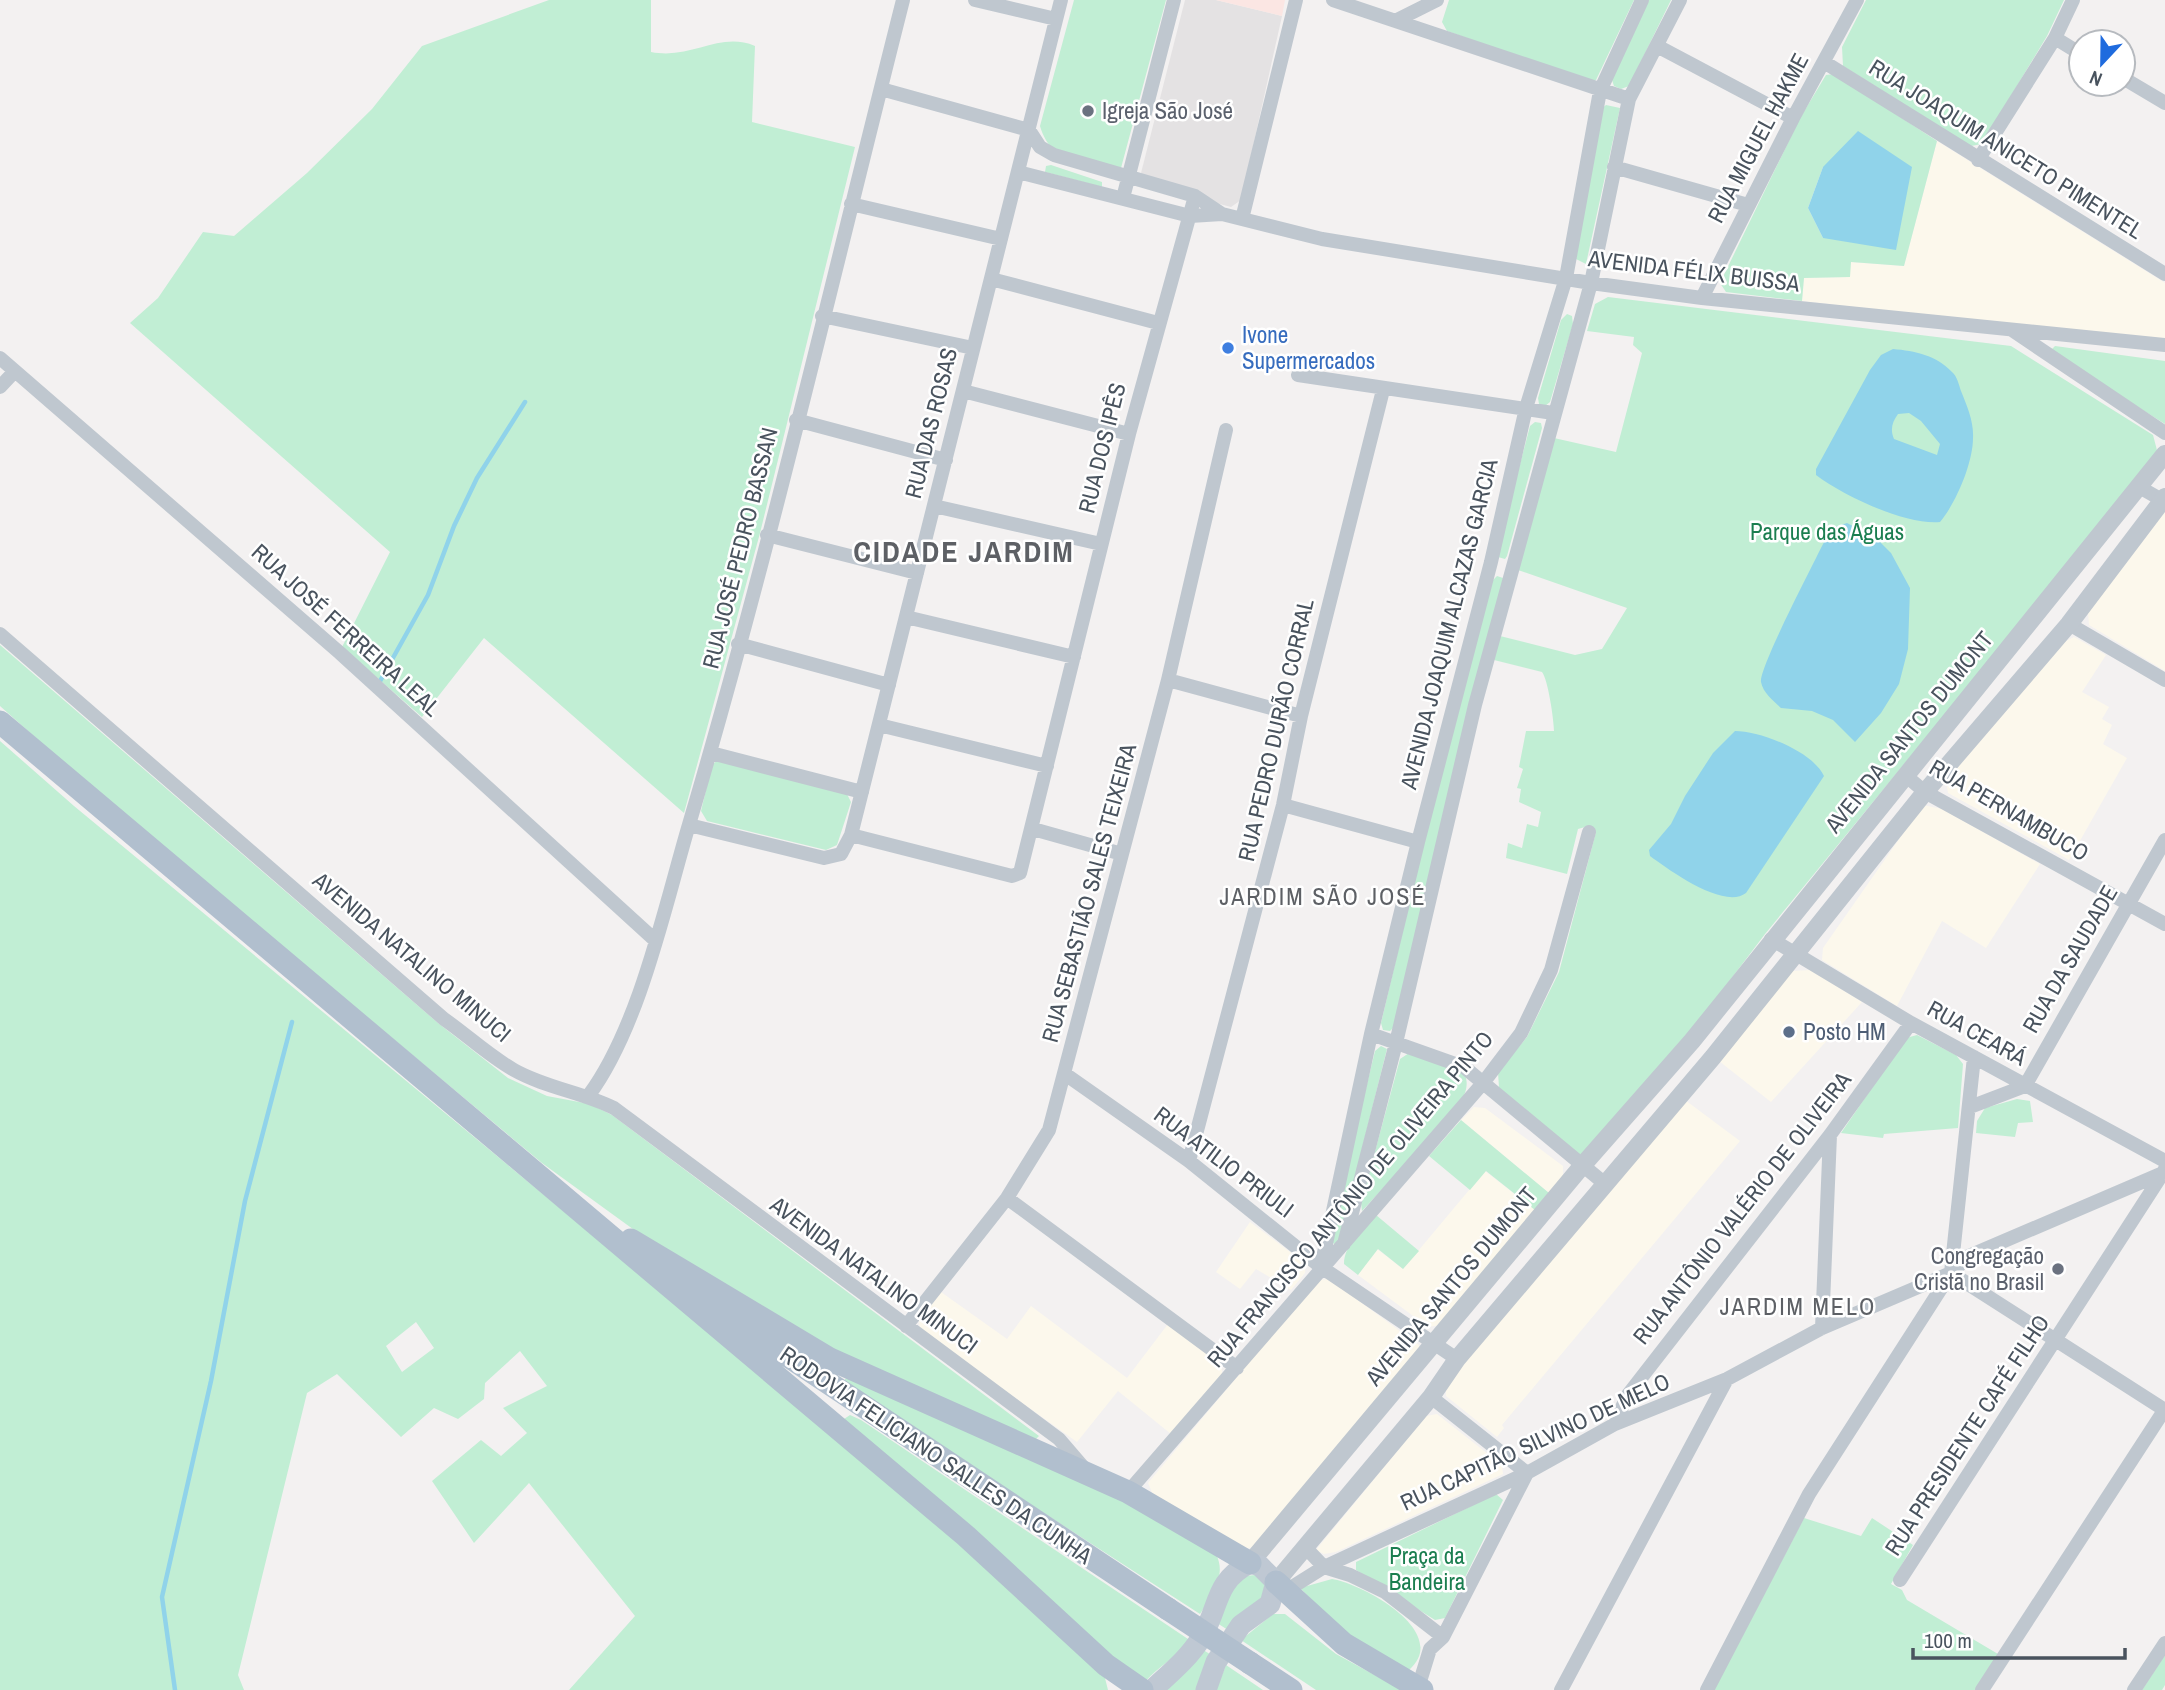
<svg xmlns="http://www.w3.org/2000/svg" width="2165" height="1690" viewBox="0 0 2165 1690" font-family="'Archivo Narrow',sans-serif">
  <rect width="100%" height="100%" fill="#f3f1f1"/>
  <path fill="#fcf8ec" d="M 1937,141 L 2165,283 L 2165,342 L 1802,301 L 1804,278 L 1849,277 L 1850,262 L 1904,266 Z
    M 2165,512 L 2165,671 L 2089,625 L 2088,613 Z
    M 2074,637 L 2106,655 L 2082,692 L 2109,707 L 2102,719 L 2112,725 L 2103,744 L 2127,758 L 2069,860 L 1948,793 L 1946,781 L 2066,641 Z
    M 1923,805 L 1942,809 L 2040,864 L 1986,948 L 1942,921 L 1897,1006 L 1822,960 L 1823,948 Z
    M 1810,970 L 1862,1002 L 1771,1102 L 1719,1061 L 1792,971 Z
    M 1685,1100 L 1740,1141 L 1502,1425 L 1504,1428 L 1497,1437 L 1446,1396 L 1446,1389 L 1463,1362 Z
    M 1474,1107 L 1485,1108 L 1563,1166 L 1563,1176 L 1549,1193 L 1461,1120 Z
    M 1485,1171 L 1535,1210 L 1441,1325 L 1428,1327 L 1358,1275 L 1377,1249 L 1403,1269 Z
    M 1250,1222 L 1306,1264 L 1305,1273 L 1291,1290 L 1256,1269 L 1240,1289 L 1216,1272 Z
    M 1329,1279 L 1419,1345 L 1419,1352 L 1254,1547 L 1242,1549 L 1154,1497 L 1148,1483 L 1318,1280 Z
    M 941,1292 L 1007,1339 L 1031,1306 L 1127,1378 L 1168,1324 L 1222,1364 L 1222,1376 L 1171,1434 L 1118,1391 L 1077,1442 L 920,1330 L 919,1320 Z
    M 1437,1414 L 1502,1465 L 1503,1474 L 1336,1552 L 1324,1554 L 1316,1550 L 1426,1416 Z"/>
  <path fill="#e4e2e3" d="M 1185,0 L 1216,0 L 1282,16 L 1241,200 L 1231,207 L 1148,185 L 1141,173 Z"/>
  <path fill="#fbe6e3" d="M 1216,0 L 1285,0 L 1282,16 Z"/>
  <path fill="#c1eed4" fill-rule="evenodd" d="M 549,0 L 651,0 L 651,52 C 692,60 719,31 755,46 L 752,122 L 855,147 L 760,533 L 684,813 L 484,638 L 422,717 L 342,647 L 390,552 L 130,323 L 158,298 L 203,232 L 234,236 L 307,173 L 372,109 L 422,46 Z
    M 1074,0 L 1166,0 L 1121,168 C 1086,162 1052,167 1040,126 Z
    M 1449,0 L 1634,0 L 1596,80 L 1589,82 L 1447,31 L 1442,22 Z
    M 1649,0 L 1671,0 L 1629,86 L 1621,89 L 1614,86 L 1612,80 Z
    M 1866,0 L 2064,0 L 2047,36 L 1982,144 L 1971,146 L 1843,66 L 1842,47 Z
    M 1834,74 L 1937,141 L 1904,266 L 1851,262 L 1850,277 L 1804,278 L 1802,301 L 1726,292 L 1720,283 L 1800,118 L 1826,75 ZM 1823,167 L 1823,238 L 1808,208 Z
    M 1606,105 L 1620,108 L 1586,264 L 1576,259 L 1601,109 Z
    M 1051,165 L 1102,182 L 1102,187 L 1045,172 L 1046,166 Z
    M 1608,297 L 2011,346 L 2153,435 L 2158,454 L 1765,934 L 1687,1037 L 1582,1156 L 1574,1154 L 1499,1088 L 1498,1072 L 1527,1037 L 1559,972 L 1596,832 L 1585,827 L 1578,829 L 1567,874 L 1506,858 L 1508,843 L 1522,848 L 1527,824 L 1538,827 L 1541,812 L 1519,802 L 1521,789 L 1517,788 L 1523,769 L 1519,767 L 1526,731 L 1554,731 C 1554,721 1548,679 1542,672 L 1494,660 L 1500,636 L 1575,655 L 1602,649 L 1627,608 L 1518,570 L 1554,438 L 1616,452 L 1642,353 L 1633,345 L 1634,337 L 1587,331 L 1595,304 Z
    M 1567,314 L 1572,316 L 1573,324 L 1550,402 L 1545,406 L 1539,404 L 1538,398 L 1561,320 Z
    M 2055,346 L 2165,361 L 2165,424 L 2058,357 L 2052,349 Z
    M 1535,422 L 1541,423 L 1542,428 L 1507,556 L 1505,559 L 1498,557 L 1497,552 L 1530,426 Z
    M 1497,576 L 1503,578 L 1502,584 L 1394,1027 L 1390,1031 L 1383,1030 L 1381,1023 L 1423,845 L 1492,581 Z
    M 0,645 L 438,1023 L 508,1078 L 547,1096 L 590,1104 L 612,1115 L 1039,1436 L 1035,1440 L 832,1354 L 648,1240 L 597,1203 L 542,1163 L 91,787 L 0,706 Z
    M 0,741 L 74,806 L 961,1540 L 1105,1678 L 1108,1690 L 569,1690 L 635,1616 L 529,1483 L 474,1543 L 432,1481 L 481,1440 L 501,1456 L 527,1433 L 503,1408 L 547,1386 L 520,1351 L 485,1383 L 484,1399 L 458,1419 L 434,1408 L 401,1437 L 337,1374 L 307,1393 L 238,1675 L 244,1690 L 0,1690 ZM 416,1322 L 434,1348 L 402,1372 L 386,1346 Z
    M 719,759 L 846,792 L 851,802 L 837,845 L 826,850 L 707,821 L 701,811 L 712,765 Z
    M 1917,1035 L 1956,1055 L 1963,1064 L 1958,1128 L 1884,1134 L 1883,1138 L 1841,1133 L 1906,1038 Z
    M 1381,1046 L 1387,1049 L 1338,1245 L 1332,1243 L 1330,1237 L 1375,1051 Z
    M 1409,1053 L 1464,1072 C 1470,1086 1465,1094 1458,1107 L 1362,1211 L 1361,1203 L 1400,1059 Z
    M 2017,1099 L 2030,1101 L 2033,1122 L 2018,1123 L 2015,1137 L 1976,1133 L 1977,1121 L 1985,1108 Z
    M 1461,1120 L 1549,1193 L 1535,1210 L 1486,1171 L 1470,1190 L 1429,1156 Z
    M 1376,1215 L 1419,1251 L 1403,1269 L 1378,1249 L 1358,1275 L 1344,1264 C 1344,1244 1364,1230 1376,1215 Z
    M 850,1377 L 1122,1501 L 1216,1554 C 1227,1576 1212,1595 1200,1614 L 852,1389 L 845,1384 L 845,1379 Z
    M 850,1415 L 861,1420 L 1191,1641 C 1176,1658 1158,1666 1144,1683 L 1137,1682 L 844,1419 Z
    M 1496,1494 L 1503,1500 L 1445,1618 L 1435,1620 L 1356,1570 L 1356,1562 Z
    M 1804,1518 L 1861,1536 L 1872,1518 L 1913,1545 L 1891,1584 L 1902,1590 L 1907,1600 L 1998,1654 L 1975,1690 L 1714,1690 Z
    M 1255,1575 L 1267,1586 L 1263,1597 L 1228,1630 L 1217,1623 L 1228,1595 L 1245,1576 Z
    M 1332,1579 C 1363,1584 1452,1632 1409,1670 L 1352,1640 L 1300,1588 Z
    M 1273,1614 L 1285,1614 L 1336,1654 L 1402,1690 L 1316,1690 L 1241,1640 Z
    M 1200,1648 L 1213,1656 L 1200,1690 L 1158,1690 Z
    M 2165,1655 L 2165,1685 L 2162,1690 L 2142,1690 Z
    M 1226,1665 L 1263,1690 L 1216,1690 Z"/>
  <path fill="#90d3ea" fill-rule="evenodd" d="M 1858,131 L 1912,167 L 1896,250 L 1823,238 L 1808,208 L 1823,167 Z
    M 1893,349 C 1915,351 1936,355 1952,372 C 1957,376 1959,385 1961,391 C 1967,406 1974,422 1973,438 C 1973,463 1956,503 1940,522 C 1905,525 1844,496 1816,475 L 1816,469 L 1870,370 L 1881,355 ZM 1909,413 L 1921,421 L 1940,444 L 1937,455 L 1894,439 C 1890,430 1892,422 1898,414 Z
    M 1847,523 L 1877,539 L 1891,553 L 1910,588 L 1908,649 L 1899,684 L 1881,713 L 1855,742 L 1833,720 L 1812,711 L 1781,708 C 1774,701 1763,693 1761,682 C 1759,667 1816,559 1827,536 L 1835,527 Z
    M 1735,731 C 1761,731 1813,752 1824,776 L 1746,893 C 1724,910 1669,870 1650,856 L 1649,850 L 1671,824 L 1685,796 L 1713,753 Z"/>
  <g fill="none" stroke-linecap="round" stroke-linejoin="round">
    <path stroke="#90d3ea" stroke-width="4.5" d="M 379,683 L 428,595 L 454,526 L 477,478 L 525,402
      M 175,1690 L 162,1597 L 211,1381 L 245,1201 L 292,1022"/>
    <path stroke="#bfc7cf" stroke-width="14" d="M 975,0 L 1056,19
      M 1333,0 L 1629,99
      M 1397,20 L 1437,0
      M 2055,38 L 2081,54
      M 1657,46 L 1793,118
      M 1824,62 L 2165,274
      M 2123,78 L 2165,103
      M 881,89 L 1029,130 L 1040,147 L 1054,155 L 1195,196 L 1222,214
      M 1978,160 L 2055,38 L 2073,0
      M 1614,167 L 1748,205
      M 1018,172 L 1190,216 L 1222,214 L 1322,239 L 1591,283 L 1702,298 L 2165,345
      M 1123,198 L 1174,0
      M 851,204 L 1001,239
      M 1242,219 L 1296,0
      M 991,279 L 1158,323
      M 1702,298 L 1793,118 L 1857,0
      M 822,316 L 973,348
      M 2012,330 L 2165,433
      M 0,358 L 340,653 L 656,941
      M 1298,375 L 1553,413
      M 0,387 L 15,371
      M 963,391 L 1129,434
      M 796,420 L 946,460
      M 2141,488 L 2162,500
      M 934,506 L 1101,544
      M 767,535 L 917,573
      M 906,617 L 1074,657
      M 2069,624 L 2165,680
      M 0,634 L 444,1019 C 467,1035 489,1056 514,1070 C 546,1088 582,1092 614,1108 L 1059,1439 L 1084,1468
      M 738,644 L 889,685
      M 1168,680 L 1301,716
      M 879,725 L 1047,766
      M 711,753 L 862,792
      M 1905,775 L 1925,792 L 2165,924
      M 1283,805 L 1418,842
      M 689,825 L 824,858 L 841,854 L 851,835 L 1061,0
      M 1033,829 L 1122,854
      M 851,835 L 1012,876 L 1020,873 L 1129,434 L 1195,196
      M 1771,939 L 1911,1023 L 2165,1161
      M 1371,1034 L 1464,1067 L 1604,1183
      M 1065,1074 L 1189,1161 L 1321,1267 L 1457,1359
      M 589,1095 C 639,1027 664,910 688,828 C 769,555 833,276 903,0
      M 1970,1107 L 2025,1086 L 2165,840
      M 1189,1161 L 1283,805 L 1301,716 L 1383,390
      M 1007,1198 L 1237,1368
      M 1344,1244 L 1396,1043 L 1475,705 L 1591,283 L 1629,99 L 1680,0
      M 1321,1267 L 1371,1034 L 1418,842 L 1491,562 L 1526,408 L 1566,278 L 1600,91 L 1642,0
      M 1951,1273 L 2165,1410
      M 906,1326 L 1007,1198 L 1049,1130 L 1168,680 L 1226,430
      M 1822,1328 L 1830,1135
      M 1615,1424 L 1627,1396 L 1830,1135 L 1911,1023
      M 1128,1492 L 1483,1083 L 1521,1033 L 1551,970 L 1589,832
      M 1306,1548 L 1324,1567 L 1350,1575 L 1385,1592 L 1443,1637
      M 1900,1580 L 2163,1173
      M 1281,1594 L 1324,1567 L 1527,1473 L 1615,1424 L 1727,1379 L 1822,1328 L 1951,1273 L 1969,1256 L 2163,1173 L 2165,1169
      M 1418,1688 L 1430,1649 L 1443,1637 L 1527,1473 L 1431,1397
      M 1561,1690 L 1727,1379
      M 1707,1690 L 1809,1494 L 1951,1273 L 1974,1057
      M 1982,1690 L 2165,1409
      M 2134,1690 L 2165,1643"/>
    <path stroke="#bfc7cf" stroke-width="18" d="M 1250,1563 L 1582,1166 L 1692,1041 L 2165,454
      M 1276,1582 L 1431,1397 L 1457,1359 L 1713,1057 L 1925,792 L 2069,624 L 2165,497"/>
    <path stroke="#bfc8d3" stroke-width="21" d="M 1152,1690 C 1169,1674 1189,1658 1201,1638 C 1220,1608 1213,1582 1250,1563 L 1260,1566 L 1276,1582 L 1270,1604 L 1241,1625 L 1216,1662 L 1206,1690"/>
    <path stroke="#b1bfce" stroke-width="23" d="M 0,722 L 966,1536 L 1106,1665 L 1142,1690
      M 631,1240 L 830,1359 L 1128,1492 L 1250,1563
      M 698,1296 L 1168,1609
      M 1276,1582 L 1344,1644 L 1422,1690
      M 1250,1663 L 1291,1690"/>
    <path stroke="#b1bfce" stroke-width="23" d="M 1168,1609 L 1250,1663"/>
  </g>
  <g fill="#6b7280" stroke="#fff" stroke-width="2.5">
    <circle cx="1088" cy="111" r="7"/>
    <circle cx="2058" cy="1269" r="7"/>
  </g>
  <circle fill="#3f7fe0" stroke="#fff" stroke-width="2.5" cx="1228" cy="348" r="7"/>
  <circle fill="#5c6f8a" stroke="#fff" stroke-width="2.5" cx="1789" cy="1032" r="7"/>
  <g text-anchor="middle" stroke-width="5" stroke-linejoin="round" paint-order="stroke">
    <g font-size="23" fill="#5b616d" stroke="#fff" text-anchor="start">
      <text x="1102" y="119">Igreja São José</text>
      <text x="2044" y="1264" text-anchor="end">Congregação<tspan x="2044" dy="26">Cristã no Brasil</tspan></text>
    </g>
    <g font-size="23" fill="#49535e" stroke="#fff">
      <text transform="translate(1758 138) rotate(-62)" y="8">RUA MIGUEL HAKME</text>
      <text transform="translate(2006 149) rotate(32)" y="8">RUA JOAQUIM ANICETO PIMENTEL</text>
      <text transform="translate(1694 271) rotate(7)" y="8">AVENIDA FÉLIX BUISSA</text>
      <text transform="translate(931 423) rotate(-76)" y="8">RUA DAS ROSAS</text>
      <text transform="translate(1102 448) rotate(-76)" y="8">RUA DOS IPÊS</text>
      <text transform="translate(740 548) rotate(-76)" y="8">RUA JOSÉ PEDRO BASSAN</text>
      <text transform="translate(1449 624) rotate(-76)" y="8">AVENIDA JOAQUIM ALCAZAS GARCIA</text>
      <text transform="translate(346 630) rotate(42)" y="8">RUA JOSÉ FERREIRA LEAL</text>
      <text transform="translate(1276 730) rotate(-77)" y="8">RUA PEDRO DURÃO CORRAL</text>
      <text transform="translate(1909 732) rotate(-51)" y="8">AVENIDA SANTOS DUMONT</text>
      <text transform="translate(2009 810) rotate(30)" y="8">RUA PERNAMBUCO</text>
      <text transform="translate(1089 893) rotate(-75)" y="8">RUA SEBASTIÃO SALES TEIXEIRA</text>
      <text transform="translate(412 957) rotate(40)" y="8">AVENIDA NATALINO MINUCI</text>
      <text transform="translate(2070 959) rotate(-60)" y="8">RUA DA SAUDADE</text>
      <text transform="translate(1977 1033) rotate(29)" y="8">RUA CEARÁ</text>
      <text transform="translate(1224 1162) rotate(37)" y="8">RUA ATILIO PRIULI</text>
      <text transform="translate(1350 1199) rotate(-50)" y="8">RUA FRANCISCO ANTÔNIO DE OLIVEIRA PINTO</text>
      <text transform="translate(1742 1208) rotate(-52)" y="8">RUA ANTÔNIO VALÉRIO DE OLIVEIRA</text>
      <text transform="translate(874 1275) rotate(36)" y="8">AVENIDA NATALINO MINUCI</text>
      <text transform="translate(1451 1286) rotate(-50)" y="8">AVENIDA SANTOS DUMONT</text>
      <text transform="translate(1967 1435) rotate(-57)" y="8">RUA PRESIDENTE CAFÉ FILHO</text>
      <text transform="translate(1535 1442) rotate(-25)" y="8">RUA CAPITÃO SILVINO DE MELO</text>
      <text transform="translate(936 1455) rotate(34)" y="8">RODOVIA FELICIANO SALLES DA CUNHA</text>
    </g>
    <g font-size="23" fill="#366cbe" stroke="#fff" text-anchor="start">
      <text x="1242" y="343">Ivone<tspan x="1242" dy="26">Supermercados</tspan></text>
    </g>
    <g font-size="23" fill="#1b7e50" stroke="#fff">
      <text x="1827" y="540">Parque das Águas</text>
      <text x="1427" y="1564">Praça da<tspan x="1427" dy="26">Bandeira</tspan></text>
    </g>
    <g font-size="23" fill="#4e5e75" stroke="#fff" text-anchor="start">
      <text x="1803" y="1040">Posto HM</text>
    </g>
    <g font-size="24" letter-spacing="2" fill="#5d6065" stroke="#fff">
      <text x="1323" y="905">JARDIM SÃO JOSÉ</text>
      <text x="1798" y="1315">JARDIM MELO</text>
    </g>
    <g font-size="30" font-weight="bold" letter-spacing="2" fill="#5d6065" stroke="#fff">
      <text x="964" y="562">CIDADE JARDIM</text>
    </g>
  </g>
  <g transform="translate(2102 63) rotate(202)"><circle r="33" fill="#ffffff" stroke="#b6babf" stroke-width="2"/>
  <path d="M0-5L12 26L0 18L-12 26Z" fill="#1f6bde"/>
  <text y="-10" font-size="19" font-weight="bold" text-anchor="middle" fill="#49535e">N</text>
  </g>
  <path d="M1913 1648v10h212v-10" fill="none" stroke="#49535e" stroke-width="3.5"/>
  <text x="1924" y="1648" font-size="21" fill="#49535e" stroke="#ffffff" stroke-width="5" paint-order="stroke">100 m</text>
</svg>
